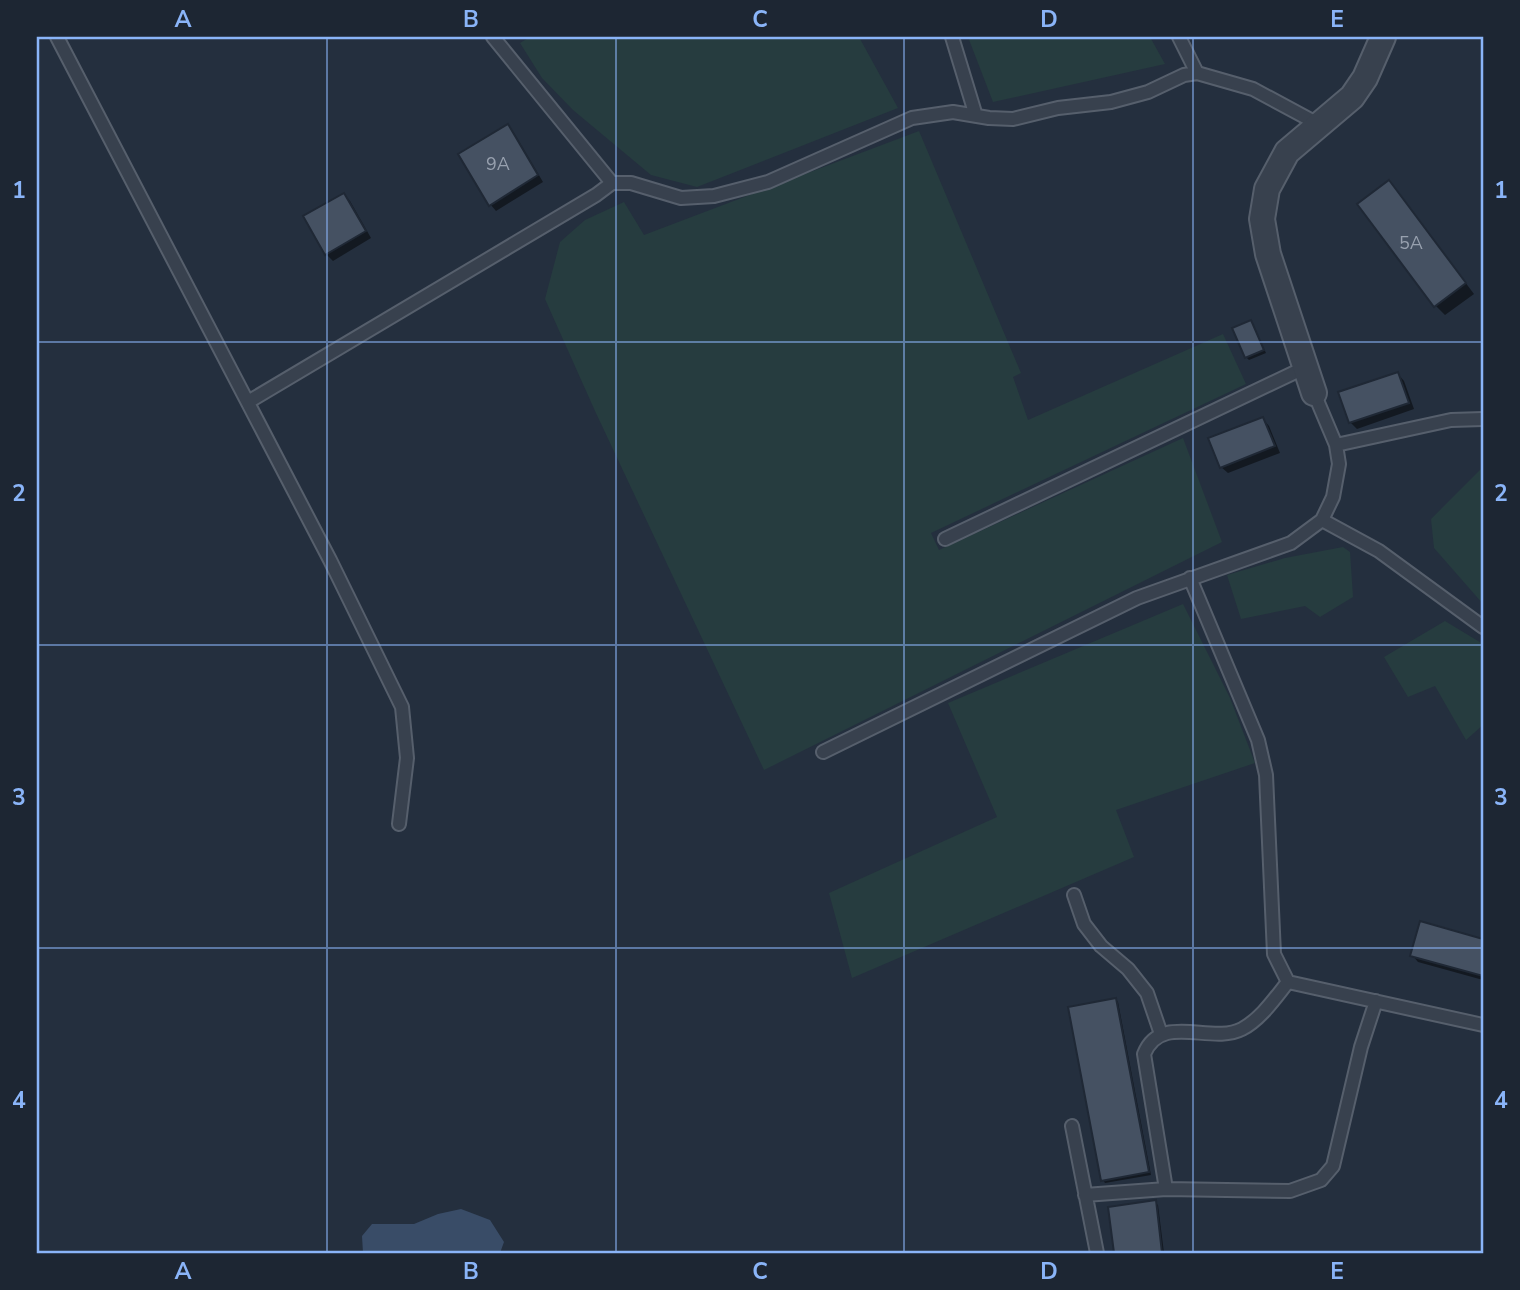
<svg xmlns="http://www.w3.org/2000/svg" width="1520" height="1290" viewBox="0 0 1520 1290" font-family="'Nunito Sans',sans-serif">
  <rect width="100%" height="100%" fill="#242f3e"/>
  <path fill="#263c3f" d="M 530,37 L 859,37 L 898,108 L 697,187 L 651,175 L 573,110 L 542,78 L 520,43 Z
    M 968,37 L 1150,37 L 1165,64 L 993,102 Z
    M 919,131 L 1021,373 L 1013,377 L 1028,420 L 1223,334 L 1246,384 L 931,533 L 939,550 L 1183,438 L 1222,542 L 764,770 L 595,411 L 545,299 L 560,242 L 585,220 L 624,202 L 644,235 Z
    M 1483,467 L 1483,604 L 1434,548 L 1431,519 Z
    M 1343,547 L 1350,552 L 1353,597 L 1320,617 L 1305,606 L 1241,619 L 1227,575 L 1285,558 Z
    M 1183,604 L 1230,698 L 1255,763 L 1116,810 L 1134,857 L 852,978 L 829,893 L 997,817 L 948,703 Z
    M 1445,621 L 1483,644 L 1483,725 L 1466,740 L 1435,686 L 1408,697 L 1384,657 Z"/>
  <path fill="#394c67" d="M 461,1209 L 490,1220 L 504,1242 L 500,1253 L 363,1253 L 362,1236 L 372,1224 L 414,1224 L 438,1214 Z"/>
  <path fill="#0007" d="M 507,126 L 514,133 L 543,182 L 496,211 L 490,204 Z
    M 1388,183 L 1398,193 L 1474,294 L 1445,315 L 1435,305 Z
    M 344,195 L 350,201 L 371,238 L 333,261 L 326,254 Z
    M 1251,322 L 1266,353 L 1249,360 L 1246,357 Z
    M 1398,374 L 1404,381 L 1414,409 L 1357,429 L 1350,422 Z
    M 1263,419 L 1269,426 L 1280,453 L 1228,473 L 1221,467 Z
    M 1421,923 L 1483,941 L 1483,980 L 1418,962 L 1412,955 Z
    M 1116,999 L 1118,1002 L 1151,1175 L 1105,1183 L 1103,1180 Z
    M 1155,1202 L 1158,1205 L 1164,1253 L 1115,1253 L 1110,1208 Z"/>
  <path fill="#455162" stroke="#1f2835" stroke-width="2" d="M 508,124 L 538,175 L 489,206 L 458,154 Z
    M 1389,180 L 1466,283 L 1434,307 L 1357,204 Z
    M 344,193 L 366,231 L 325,255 L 303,216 Z
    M 1251,320 L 1264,350 L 1245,358 L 1232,328 Z
    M 1398,372 L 1409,403 L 1349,423 L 1338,392 Z
    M 1263,417 L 1275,446 L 1220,468 L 1208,438 Z
    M 1420,921 L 1483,939 L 1483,976 L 1410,956 Z
    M 1116,998 L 1149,1172 L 1101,1181 L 1068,1007 Z
    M 1156,1200 L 1162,1253 L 1114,1253 L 1108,1207 Z"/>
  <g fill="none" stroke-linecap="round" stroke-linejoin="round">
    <defs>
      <path id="service" d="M 57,37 L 330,560 L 402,707 L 407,758 L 399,824
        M 493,37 L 612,183
        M 952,37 L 976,116
        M 1179,37 L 1197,73
        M 248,402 L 596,195 L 612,183 L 631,183 L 681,198 L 714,196 L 768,182 L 912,118 L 953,112 L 989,118 L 1013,119 L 1058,108 L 1111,102 L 1148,92 L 1184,75 L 1197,73 L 1253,89 L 1320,125
        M 1336,445 L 1451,420 L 1483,419
        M 1322,520 L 1379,551 L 1483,627
        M 945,539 L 1306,367
        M 1190,578 L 1258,740 L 1266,775 L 1274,954 L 1288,982
        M 823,752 L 1137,598 L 1291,543 L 1322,520 L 1333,497 L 1339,464 L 1336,445 L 1314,393
        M 1074,895 L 1084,924 L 1101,946 L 1128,969 L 1147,993 L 1161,1034
        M 1288,982 L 1483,1025
        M 1072,1126 L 1097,1253
        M 1166,1189 L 1144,1054 C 1161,1012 1211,1045 1242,1029 C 1261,1019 1275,998 1288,982
        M 1085,1195 L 1166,1189 L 1290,1191 L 1321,1180 L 1333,1166 L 1361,1047 L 1376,1001"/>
      <path id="minor" d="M 1314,393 L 1268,254 L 1262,219 L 1267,189 L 1287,152 L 1352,97 L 1365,78 L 1383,37"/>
    </defs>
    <use href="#service" stroke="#565f6c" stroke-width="16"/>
    <use href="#minor" stroke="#565f6c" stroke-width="28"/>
    <use href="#service" stroke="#38414e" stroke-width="12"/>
    <use href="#minor" stroke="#38414e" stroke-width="24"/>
  </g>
  <path fill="none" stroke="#8ab4f8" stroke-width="2" stroke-opacity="0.55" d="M 327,37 L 327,1253M 616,37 L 616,1253M 904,37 L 904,1253M 1193,37 L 1193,1253M 37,342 L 1483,342M 37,645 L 1483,645M 37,948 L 1483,948"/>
  <g text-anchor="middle" stroke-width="5" stroke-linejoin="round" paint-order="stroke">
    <g font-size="18" fill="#98a1af">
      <text x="498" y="170">9А</text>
      <text x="1411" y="249">5А</text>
    </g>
  </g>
  <rect width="1520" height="1290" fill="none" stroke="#1d2633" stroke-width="77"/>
  <rect x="38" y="38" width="1444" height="1214" fill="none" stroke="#8ab4f8" stroke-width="2.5"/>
  <g font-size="23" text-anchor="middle" font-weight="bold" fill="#8ab4f8">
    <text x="183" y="27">A</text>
    <text x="471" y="27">B</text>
    <text x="760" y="27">C</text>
    <text x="1049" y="27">D</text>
    <text x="1337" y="27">E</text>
    <text x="19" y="198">1</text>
    <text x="1501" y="198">1</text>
    <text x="19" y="501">2</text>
    <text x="1501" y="501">2</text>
    <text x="19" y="805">3</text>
    <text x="1501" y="805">3</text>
    <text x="19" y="1108">4</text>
    <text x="1501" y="1108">4</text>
    <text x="183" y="1279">A</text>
    <text x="471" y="1279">B</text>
    <text x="760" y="1279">C</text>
    <text x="1049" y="1279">D</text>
    <text x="1337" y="1279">E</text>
  </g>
</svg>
